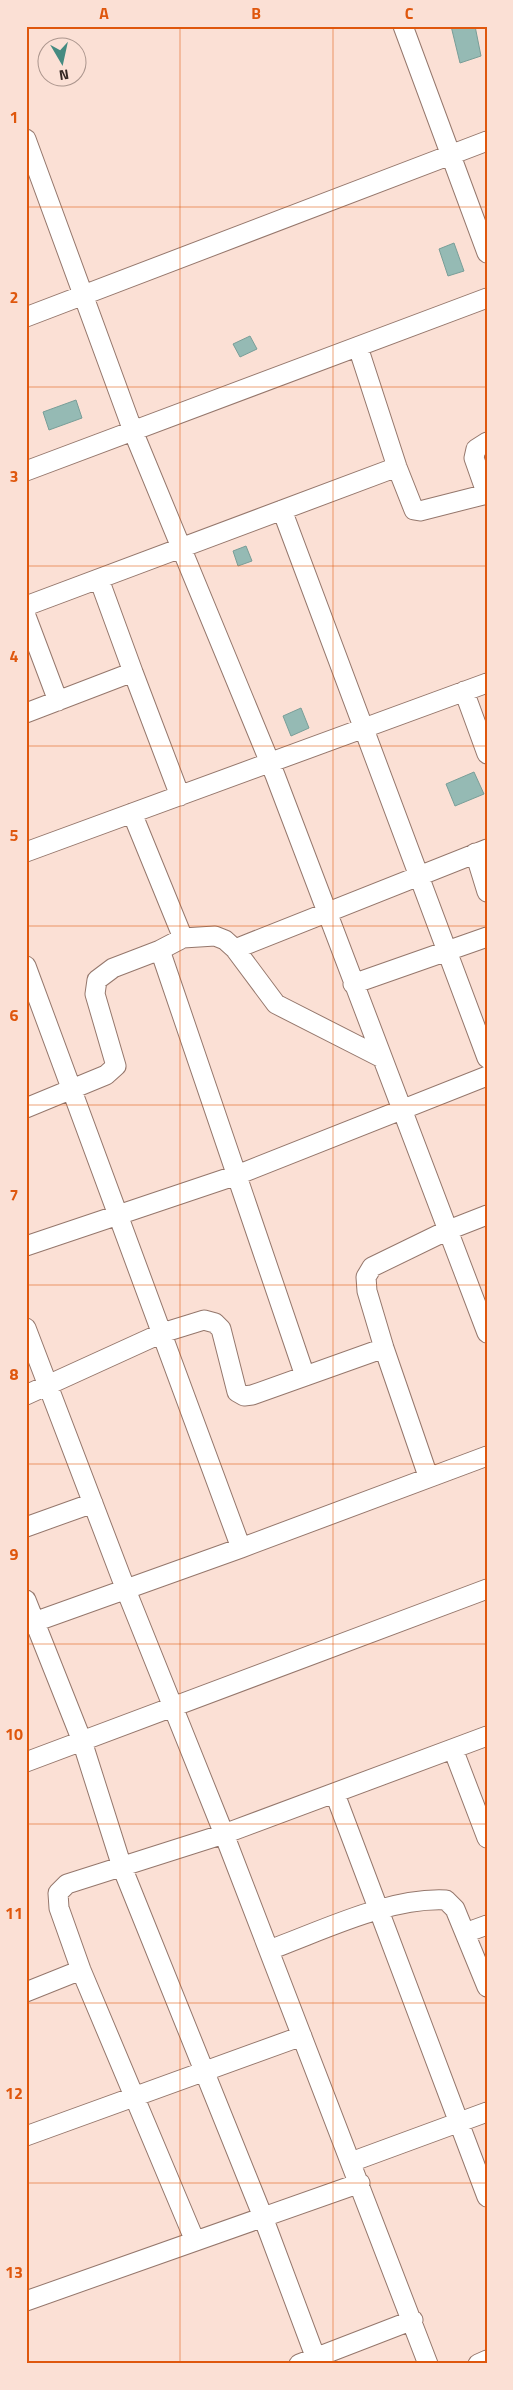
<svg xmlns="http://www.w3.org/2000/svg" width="513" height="2390" viewBox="0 0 513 2390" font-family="'Titillium Web',sans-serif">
  <rect width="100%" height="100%" fill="#fbe0d5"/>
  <path fill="#95bab4" stroke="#799e98" d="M 451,26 L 475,26 L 481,56 L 460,63 Z
    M 454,243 L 464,271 L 448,276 L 439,249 Z
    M 250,336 L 257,349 L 240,357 L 233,344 Z
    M 76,400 L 82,418 L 49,430 L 43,412 Z
    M 246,546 L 252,561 L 238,566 L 233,551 Z
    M 301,708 L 309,728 L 291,736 L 283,716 Z
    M 474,772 L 484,794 L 455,806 L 446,784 Z"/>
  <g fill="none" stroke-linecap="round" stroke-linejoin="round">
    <defs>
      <path id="street" d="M 403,26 L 487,253
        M 26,139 L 133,431 L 275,775 L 487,1333
        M 26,317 L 487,141
        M 358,347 L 397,467 L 414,510 L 420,511 L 487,494
        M 487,442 L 476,449 L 474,458 L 487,495
        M 26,471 L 487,298
        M 282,510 L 487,1058
        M 26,606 L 397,467
        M 26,616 L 58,701
        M 133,672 L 180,796
        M 464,691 L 487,754
        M 26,713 L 133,672 L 99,579
        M 132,813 L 183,938
        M 26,852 L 487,683
        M 475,853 L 487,892
        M 235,949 L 487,849
        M 160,950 L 305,1376
        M 26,966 L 241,1548
        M 353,984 L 487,937
        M 26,1108 L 106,1075 L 116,1066 L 95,994 L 97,980 L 113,968 L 160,950 L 183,938 L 215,936 L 225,940 L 235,949 L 276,1004 L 382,1058
        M 26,1246 L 237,1175 L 487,1076
        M 26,1328 L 126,1590 L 224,1834 L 428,2364
        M 26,1395 L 162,1333 L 204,1320 L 215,1323 L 221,1329 L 237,1392 L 244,1396 L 252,1395 L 384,1348
        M 428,1476 L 384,1348 L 367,1291 L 366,1277 L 372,1267 L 446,1231 L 487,1215
        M 26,1527 L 93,1503
        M 26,1600 L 82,1741 L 122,1867 L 263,2217 L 318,2364
        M 26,1625 L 241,1548 L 487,1456
        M 453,1749 L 487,1838
        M 26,1762 L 487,1589
        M 335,1794 L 487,2197
        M 465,1933 L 487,1925
        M 269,1950 C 322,1931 389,1897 446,1900 L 455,1909 L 487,1987
        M 26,1992 L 81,1970
        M 26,2136 L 302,2036
        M 351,2162 L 487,2112
        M 195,2241 L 81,1970 L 59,1908 L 58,1893 L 67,1884 L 224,1834 L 487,1736
        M 26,2301 L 360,2183
        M 299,2364 L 413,2320
        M 478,2364 L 487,2360"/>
    </defs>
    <use href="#street" stroke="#95776c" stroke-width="21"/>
    <use href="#street" stroke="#fff" stroke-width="19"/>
  </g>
  <path fill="none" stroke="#df570d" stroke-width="1" stroke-opacity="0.55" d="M 180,26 L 180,2364M 333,26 L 333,2364M 26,207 L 487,207M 26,387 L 487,387M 26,566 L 487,566M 26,746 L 487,746M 26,926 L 487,926M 26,1105 L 487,1105M 26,1285 L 487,1285M 26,1464 L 487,1464M 26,1644 L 487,1644M 26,1824 L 487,1824M 26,2003 L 487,2003M 26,2183 L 487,2183"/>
  <rect width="513" height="2390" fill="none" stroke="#fbe0d5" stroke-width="55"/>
  <g transform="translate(62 62) rotate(171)"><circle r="24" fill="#fbe0d5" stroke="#ac968e"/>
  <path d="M0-4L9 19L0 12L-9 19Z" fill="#458b81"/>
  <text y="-8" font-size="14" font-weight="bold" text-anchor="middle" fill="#352824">N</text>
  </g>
  <rect x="28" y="28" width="458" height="2334" fill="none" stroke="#df570d" stroke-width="2"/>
  <g font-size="16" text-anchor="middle" font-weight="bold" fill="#df570d">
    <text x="104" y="19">A</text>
    <text x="256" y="19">B</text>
    <text x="409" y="19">C</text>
    <text x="14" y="123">1</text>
    <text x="14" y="303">2</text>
    <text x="14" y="482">3</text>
    <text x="14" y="662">4</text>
    <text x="14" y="841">5</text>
    <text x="14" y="1021">6</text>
    <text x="14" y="1201">7</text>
    <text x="14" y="1380">8</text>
    <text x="14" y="1560">9</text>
    <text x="14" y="1740">10</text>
    <text x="14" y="1919">11</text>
    <text x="14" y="2099">12</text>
    <text x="14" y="2278">13</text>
  </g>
</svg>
